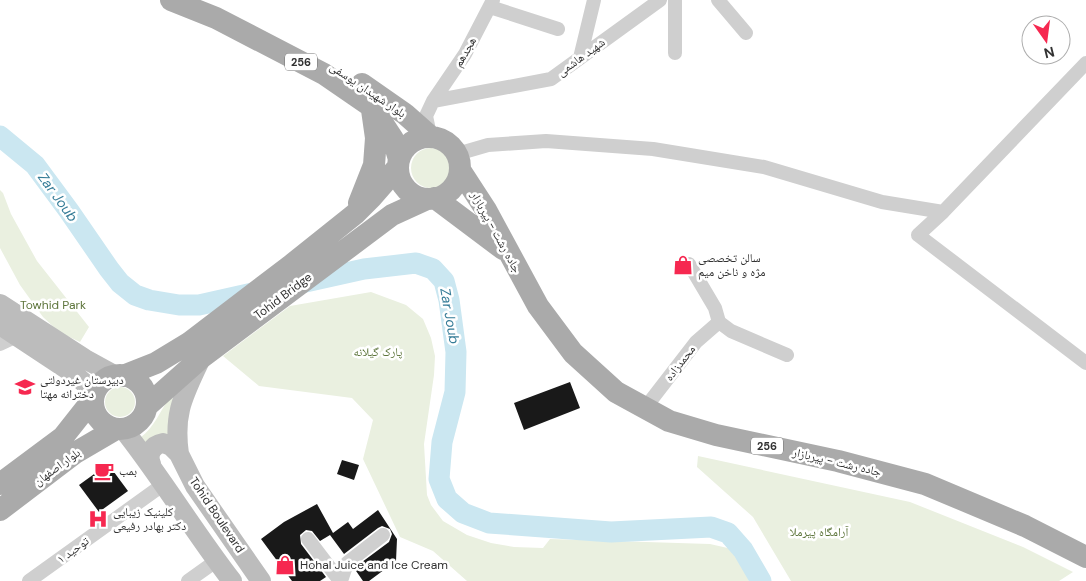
<svg xmlns="http://www.w3.org/2000/svg" width="1086" height="581" viewBox="0 0 1086 581" font-family="'DM Sans','Noto Naskh Arabic',sans-serif">
  <rect width="100%" height="100%" fill="#fff"/>
  <path fill="#eaf0e0" d="M411 168a20 20 0 1 1 40 0a20 20 0 1 1-40 0Z
    M 0,190 L 3,193 L 11,214 L 37,261 L 89,327 L 80,342 L 59,332 L 43,317 L 20,285 L 0,248 Z
    M 371,292 L 406,305 L 423,319 L 431,338 L 435,356 L 434,375 L 424,444 L 427,495 L 431,505 L 443,521 L 467,535 L 491,543 L 514,547 L 543,548 L 550,539 L 710,544 L 732,549 L 745,570 L 749,581 L 467,581 L 433,551 L 400,537 L 363,459 L 373,420 L 352,398 L 259,386 L 223,356 L 290,306 Z
    M105 402a15 15 0 1 1 30 0a15 15 0 1 1-30 0Z
    M 171,396 L 173,399 L 169,436 L 147,445 L 140,438 C 155,427 160,410 171,396 Z
    M 698,456 L 910,502 L 1023,547 L 1073,572 L 1059,581 L 791,581 L 753,517 L 697,467 Z"/>
  <g fill="none" stroke-linecap="round" stroke-linejoin="round">
    <path stroke="#cbe7f1" stroke-width="21" d="M 0,136 L 35,165 L 69,211 L 109,269 L 120,283 L 135,295 L 149,300 L 179,305 L 199,305 L 257,292
      M 301,283 L 364,269 L 416,263 L 433,269 L 444,281 L 449,300 L 456,352 L 455,392 L 442,442 L 439,479 L 447,499 L 463,513 L 489,523 L 611,532 L 711,527 L 728,533 L 743,550 L 761,581"/>
  </g>
  <path fill="#191919" d="M 570,382 L 580,408 L 524,430 L 514,403 Z
    M 342,460 L 359,465 L 354,480 L 337,474 Z
    M 108,464 L 128,491 L 99,512 L 79,485 Z
    M 317,504 L 333,533 L 348,522 L 353,529 L 378,510 L 397,539 L 396,561 L 369,581 L 363,581 L 354,568 L 389,542 L 392,534 L 390,529 L 382,526 L 378,528 L 344,554 L 330,535 L 320,541 L 312,531 L 306,530 L 300,535 L 301,544 L 326,577 L 320,581 L 292,581 L 261,539 L 284,522 Z"/>
  <g fill="none" stroke-linecap="round" stroke-linejoin="round">
    <path stroke="#cfcfcf" stroke-width="14" d="M 718,0 L 746,33
      M 490,7 L 558,29
      M 675,53 L 675,0
      M 580,58 L 594,0
      M 1086,63 L 943,212 L 918,235 L 1086,363
      M 433,101 L 551,79 L 660,0
      M 430,135 L 426,116 L 433,101 L 465,54 L 493,0
      M 457,154 L 488,145 L 546,141 L 653,149 L 764,167 L 882,202 L 943,212
      M 689,264 L 715,308 L 719,322 L 731,331 L 787,355
      M 0,344 L 17,336
      M 645,408 L 696,342 L 719,322
      M 308,539 L 340,581
      M 29,581 L 164,484
      M 188,581 L 216,561
      M 341,581 L 347,563 L 383,535"/>
    <path stroke="#bcbcbc" stroke-width="20" d="M 0,304 L 85,359 L 116,376
      M 0,325 L 74,374 L 95,392
      M 123,429 C 162,478 194,532 232,581
      M 179,454 C 173,412 184,395 201,358
      M 151,464 C 147,454 152,445 163,443 L 171,446 L 179,454 L 195,486 L 261,581"/>
    <path stroke="#aaa" stroke-width="22" d="M 171,0 L 216,18 L 324,74 L 372,107 L 393,139 L 399,159
      M 362,84 L 405,114 L 431,137
      M398 168a31 31 0 1 1 62 0a31 31 0 1 1-62 0Z
      M 460,170 L 486,210 L 538,306 L 573,353 L 616,392 L 669,421 L 716,435 L 838,461 L 925,484 L 1025,526 L 1086,557
      M 435,198 L 503,249
      M 359,203 L 374,165 L 376,138 L 372,110
      M93 402a27 27 0 1 1 54 0a27 27 0 1 1-54 0Z
      M 123,376 L 156,363 L 189,343 L 290,266 L 355,214 L 371,198 L 398,167
      M 147,406 L 201,358 L 392,215 L 427,199
      M 0,484 L 63,437 L 93,399
      M 0,510 L 75,453 L 116,429"/>
  </g>
  <defs>
    <symbol id="shop-bare" viewBox="-9 -9 18 18"><path d="M-5-2.5h2.3a2.7 3.5 0 0 1 5.4 0H5L5.5 6h-11ZM-1.5-2.5h3a1.5 2.3 0 0 0-3 0Z" fill="#f62850" stroke="#fff" stroke-width="2.5" paint-order="stroke"/></symbol>
    <symbol id="school-bare" viewBox="-9 -9 18 18"><path d="M0-5L7-2L0 1L-7-2ZM-4 1L0 2.5L4 1V4Q0 6-4 4Z" fill="#f62850" stroke="#fff" stroke-width="2.5" paint-order="stroke"/></symbol>
    <symbol id="cafe-bare" viewBox="-9 -9 18 18"><path d="M-5.5-4.5H6V0H3Q3 3.5 0 3.5H-2.5Q-5.5 3.5-5.5 0ZM3-3.2v2h1.7v-2ZM-6 4.5H4V6H-6Z" fill="#f62850" stroke="#fff" stroke-width="2.5" paint-order="stroke"/></symbol>
    <symbol id="hospital-bare" viewBox="-9 -9 18 18"><path d="M-5-5h3v3.5h4V-5h3V5h-3V1.5h-4V5h-3Z" fill="#f62850" stroke="#fff" stroke-width="2.5" paint-order="stroke"/></symbol>
  </defs>
  <g fill-rule="evenodd">
    <use href="#shop-bare" x="669" y="251" width="28" height="28"/>
    <use href="#school-bare" x="11" y="373" width="28" height="28"/>
    <use href="#cafe-bare" x="90" y="457" width="28" height="28"/>
    <use href="#hospital-bare" x="84" y="505" width="28" height="28"/>
    <use href="#shop-bare" x="271" y="551" width="28" height="28"/>
  </g>
  <g text-anchor="middle" stroke-width="5" stroke-linejoin="round" paint-order="stroke">
    <g fill="#fff" stroke="#707070" stroke-width="1">
      <rect x="285" y="53.5" width="32" height="17" rx="4"/>
      <rect x="751" y="437.5" width="32" height="17" rx="4"/>
    </g>
    <g font-size="11" font-weight="bold" fill="#323232">
      <text x="301" y="66">256</text>
      <text x="767" y="450">256</text>
    </g>
    <g font-size="12" fill="#323232" stroke="#fff">
      <text transform="translate(465 52) rotate(-60)" y="4">هجدهم</text>
      <text transform="translate(581 57) rotate(-36)" y="4">شهید هاشمی</text>
      <text transform="translate(368 90) rotate(34)" y="4">بلوار شهیدان یوسفی</text>
      <text transform="translate(496 232) rotate(61)" y="4">جاده رشت - پیربازار</text>
      <text transform="translate(283 296) rotate(-37)" y="4">Tohid Bridge</text>
      <text transform="translate(680 363) rotate(-52)" y="4">محمدزاده</text>
      <text transform="translate(837 462) rotate(13)" y="4">جاده رشت - پیربازار</text>
      <text transform="translate(57 467) rotate(-36)" y="4">بلوار اصفهان</text>
      <text transform="translate(217 515) rotate(56)" y="4">Tohid Boulevard</text>
      <text transform="translate(73 550) rotate(-36)" y="4">توحید ۱</text>
    </g>
    <g font-size="12" fill="#323232" stroke="#fff" text-anchor="start">
      <text x="698" y="262">سالن تخصصی<tspan x="698" dy="14">مژه و ناخن میم</tspan></text>
      <text x="40" y="384">دبیرستان غیردولتی<tspan x="40" dy="14">دخترانه مهتا</tspan></text>
      <text x="119" y="475">بمب</text>
      <text x="113" y="516">کلینیک زیبایی<tspan x="113" dy="14">دکتر بهادر رفیعی</tspan></text>
      <text x="300" y="569">Hohal Juice and Ice Cream</text>
    </g>
    <g font-size="12" fill="#5c743a" stroke="#fff">
      <text x="53" y="309">Towhid Park</text>
      <text x="378" y="356">پارک گیلانه</text>
      <text x="819" y="536">آرامگاه پیرملا</text>
    </g>
    <g font-size="14" font-style="italic" fill="#357c97" stroke="#fff">
      <text transform="translate(58 197) rotate(54)" y="5">Zar Joub</text>
      <text transform="translate(450 316) rotate(80)" y="5">Zar Joub</text>
    </g>
  </g>
  <g transform="translate(1046 40) rotate(166)"><circle r="24" fill="#ffffff" stroke="#adadad"/>
  <path d="M0-4L9 19L0 12L-9 19Z" fill="#f62850"/>
  <text y="-8" font-size="14" font-weight="bold" text-anchor="middle" fill="#323232">N</text>
  </g>
</svg>
